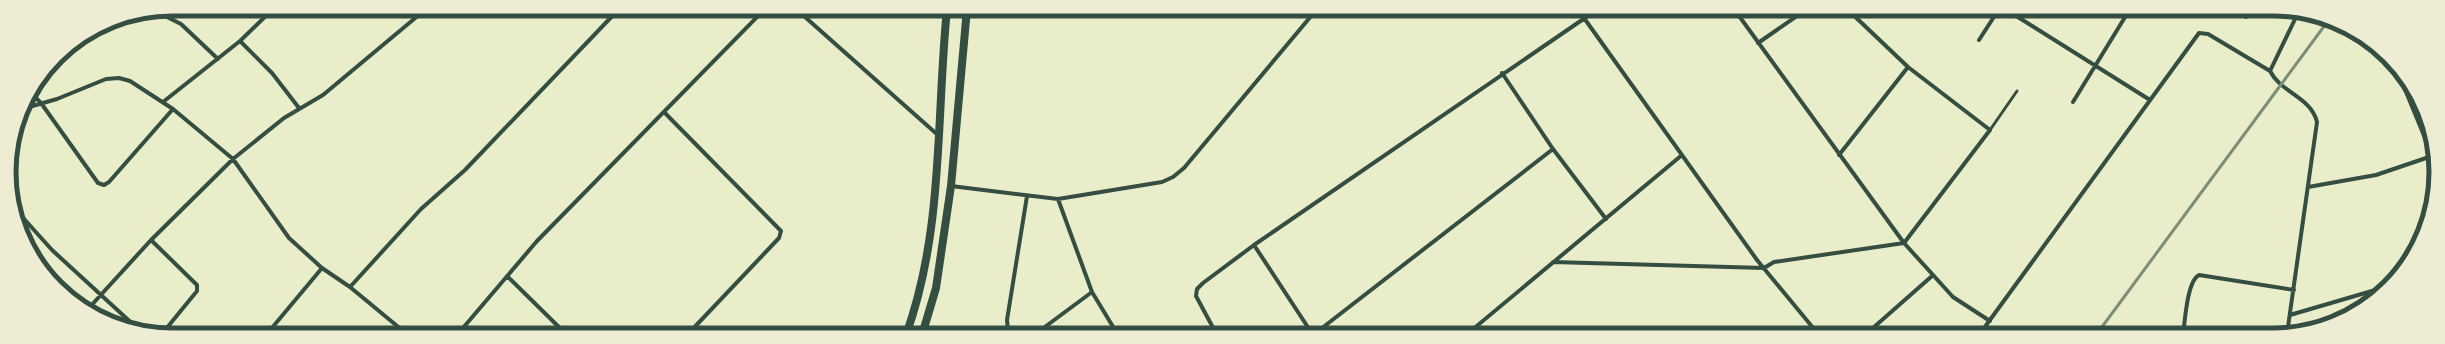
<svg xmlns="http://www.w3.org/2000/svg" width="2445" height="344" viewBox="0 0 2445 344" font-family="'Asap Condensed',sans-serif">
  <rect width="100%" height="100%" fill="#e9edc9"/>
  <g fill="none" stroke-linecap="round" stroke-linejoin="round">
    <path stroke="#344e41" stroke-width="3" d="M 1990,130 L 2017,91"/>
    <path stroke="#344e41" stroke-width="4" d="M 262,9 L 268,15
      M 796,9 L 939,136
      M 1734,9 L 1904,243 L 1953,297 L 1990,321
      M 2005,9 L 2150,100
      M 2232,9 L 2246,17
      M 157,12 L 181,24 L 218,59
      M 1584,18 L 1757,260 L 1819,335
      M 1979,40 L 1999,9
      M 240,41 L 272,73 L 299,108
      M 1758,43 L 1807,9
      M 2395,65 L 2432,155
      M 1502,73 L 1553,149
      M 32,94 L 41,103 L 98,183 L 104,185 L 109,182 L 173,109
      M 163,102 L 240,41 L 273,9
      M 2073,102 L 2130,9
      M 22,109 L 57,99 L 106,79 L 119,78 L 130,81 L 173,109 L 233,159 L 289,238 L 322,268 L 350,287 L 408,335
      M 664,112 L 781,231 L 779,238 L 687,335
      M 1839,155 L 1908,67
      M 951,186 L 1058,199 L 1162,182 L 1173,177 L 1184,168 L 1317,9
      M 2308,187 L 2376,175 L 2432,156
      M 1058,199 L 1092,292 L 1118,335
      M 16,210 L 52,250 L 137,328
      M 151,240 L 197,285 L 197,291 L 161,335
      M 1254,245 L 1313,335
      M 1553,262 L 1764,268 L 1774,262 L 1904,243 L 1990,130 L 1908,67 L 1847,9
      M 507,276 L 567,335
      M 350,287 L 421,209 L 465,170 L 619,9
      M 88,309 L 151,240 L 233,159 L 284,118 L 323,95 L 426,9
      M 2290,315 L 2389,286
      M 2287,334 L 2317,122 C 2311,97 2281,93 2270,71 L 2298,13
      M 266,335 L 322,268
      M 457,335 L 537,241 L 765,9
      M 1011,335 L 1008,330 L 1007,320 L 1027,196
      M 1034,335 L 1092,292
      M 1217,335 L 1196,296 L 1197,289 L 1203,283 L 1254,245 L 1598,9
      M 1313,335 L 1553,149 L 1606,219
      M 1466,335 L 1682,155
      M 1865,335 L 1932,276
      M 1979,335 L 2199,33 L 2208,34 L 2270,71
      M 2183,335 C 2185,321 2187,281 2199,275 L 2294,290"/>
    <path stroke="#344e41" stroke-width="8" d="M 906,335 C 944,230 936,118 947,9
      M 922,335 L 936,288 L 951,186 L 967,9"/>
    <path stroke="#7c8e77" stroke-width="3" d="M 2096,335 L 2328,21"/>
  </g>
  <path d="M0 0H2445V344H0ZM172 16H2273A156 156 0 0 1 2429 172V172A156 156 0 0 1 2273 328H172A156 156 0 0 1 16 172V172A156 156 0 0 1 172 16Z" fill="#eeecd3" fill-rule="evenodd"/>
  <path fill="none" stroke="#344e41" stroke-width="5" d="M172 16H2273A156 156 0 0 1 2429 172V172A156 156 0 0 1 2273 328H172A156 156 0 0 1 16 172V172A156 156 0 0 1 172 16Z"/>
</svg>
